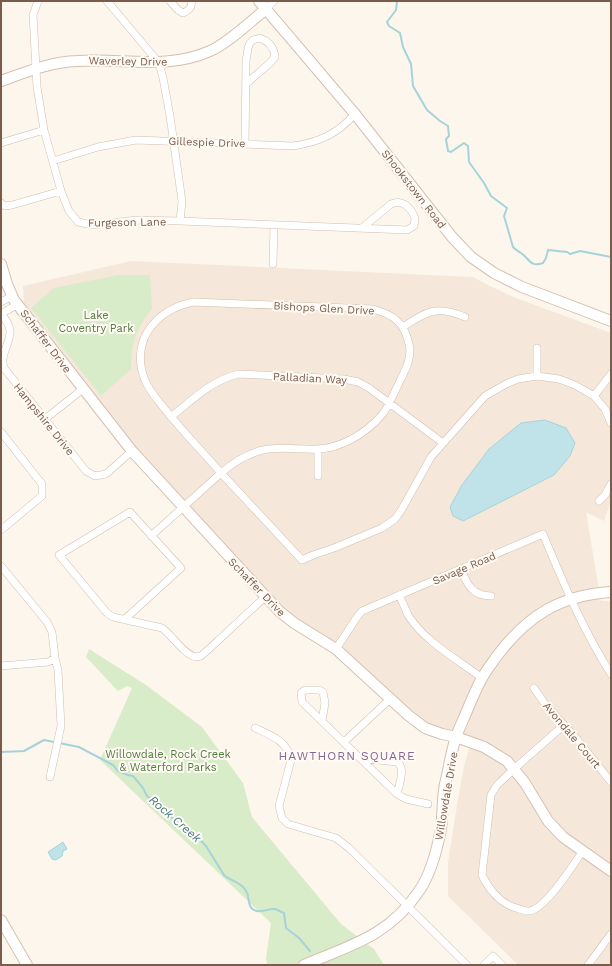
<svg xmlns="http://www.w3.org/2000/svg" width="612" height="966" viewBox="0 0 612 966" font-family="'Work Sans',sans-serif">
  <rect width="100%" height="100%" fill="#fdf6ec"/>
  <path fill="#f5e8da" d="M 131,261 L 473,277 L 492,287 L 516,298 L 611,333 L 611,501 L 604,521 L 586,512 L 601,601 L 611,601 L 611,965 L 518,965 L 448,896 L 448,862 L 457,805 L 464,766 L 471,742 L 425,728 L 336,649 L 294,623 L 183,507 L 24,312 L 23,286 Z"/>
  <path fill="#d8ecc9" d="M 118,275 L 150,275 L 152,309 C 136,329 131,343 131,369 L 101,396 L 31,308 L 54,288 Z
    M 89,649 L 146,685 L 202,727 L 243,783 L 252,817 L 341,924 L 374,949 L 384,965 L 267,965 L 266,958 L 271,923 L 100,760 L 132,688 L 127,686 L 118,691 L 86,657 Z"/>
  <path fill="#bfe3e8" stroke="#a5d3da" d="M 545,420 L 566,428 L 575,443 L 570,456 L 554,475 L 463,521 L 453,516 L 450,507 L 462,485 L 489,449 L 521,423 Z
    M 63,842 L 67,849 L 63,851 L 62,856 L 56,860 L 52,859 L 48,852 Z"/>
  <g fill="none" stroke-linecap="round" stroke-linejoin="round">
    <path stroke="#a5d3da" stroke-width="2" d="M 396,1 L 397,2 L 396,10 L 387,22 L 389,26 L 400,33 L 403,47 L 411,64 L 413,86 L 427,110 L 440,121 L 448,126 L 449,136 L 446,139 L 448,151 L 451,152 L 464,143 L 468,146 L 469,162 L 484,183 L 491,196 L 507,208 L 504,216 L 513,247 C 516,250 518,251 521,253 C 529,258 530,268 543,263 L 546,258 L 548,250 L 567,252 L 570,254 L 580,251 L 611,257
      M 1,752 L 24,751 L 44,740 L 79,747 L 113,765 L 118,771 L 128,775 L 133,776 L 143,788 L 147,796 L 160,806 L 174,820 L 195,834 L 206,846 L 224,875 C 230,881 242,882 246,891 C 250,896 247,907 254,910 C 261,914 268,908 275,909 C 278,910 281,912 284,913 L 286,928 L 299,938 L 310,951"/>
    <defs>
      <path id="street" d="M 38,1 L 33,15 L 37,87 L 44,130 L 61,191 L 69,211 L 78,222 L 93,225 L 137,220 L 180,221 L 407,230 L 414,226 L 415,218 C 411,208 403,199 391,204 L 362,228
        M 107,1 L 159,63 L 163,78 L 170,116 L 180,187 L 182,202 L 180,221
        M 170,1 L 178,10 L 183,13 C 188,11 193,7 191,1
        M 266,9 L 274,1
        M 1,143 L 44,130
        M 245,144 L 246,62 L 248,48 L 250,43 L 253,40 L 260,38 C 268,41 274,47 275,57 L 270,63 L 247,83
        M 53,161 L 98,147 L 136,140 L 293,146 C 320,142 337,134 355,114
        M 1,203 L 5,206 L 12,205 L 61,191
        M 273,264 L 274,225
        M 1,302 L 12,296
        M 1,313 C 5,319 11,326 10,333 C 9,346 0,354 4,368 L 86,471 L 95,476 L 106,474 L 132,451
        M 1,314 L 18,304
        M 403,327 C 427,311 437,305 465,317
        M 537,348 L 537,376
        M 594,396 L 611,374
        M 171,417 C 192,400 211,381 238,374 L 344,379 L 358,382 L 369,388 L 443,443
        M 45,419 L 83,389
        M 1,432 L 42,484 L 42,496 L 1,530
        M 318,449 L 318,476
        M 599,501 L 605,495 L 611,484
        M 151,536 L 221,473 C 202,451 182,431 164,408 C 157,399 149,391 145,380 C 138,364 139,345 148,331 C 159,314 174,306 193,302 L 373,309 C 394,315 404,322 409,344 C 413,359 403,374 397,387 C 392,397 388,408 381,416 C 365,434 341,448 318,449 C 299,450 281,446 263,450 C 246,454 234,462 221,473 L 302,560 L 313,555 L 334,548 L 382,528 L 395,519 L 402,509 L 431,457 L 485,396 L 506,384 L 518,379 L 537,376 L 559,379 L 575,385 L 594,396 L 605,409 L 611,423
        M 1,566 L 47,622 L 52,632 L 55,658 L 48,662 L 1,666
        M 461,569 C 467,585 473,596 491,596
        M 399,595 C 402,601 405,608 408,615 C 425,642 457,659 482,678
        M 125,619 L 181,568 L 130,512 L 59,555 L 107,613 L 113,617 L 162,628 C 173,636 184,655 196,657 L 201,656 L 210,648 L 265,597
        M 336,649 L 357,617 L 362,611 L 543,534 C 563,582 583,630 611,674
        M 534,688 L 545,704 L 576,738 L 611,782
        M 322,721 L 325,703 L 323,692 L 319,690 L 305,690 L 301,693 L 302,702 L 397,794 L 406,799 L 428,804
        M 564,725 L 514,769 L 497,785 L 491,795 L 482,875 C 488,888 499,902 513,907 C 518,908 523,911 528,911 C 544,912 573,865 582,852
        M 255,728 C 270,735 288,741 291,760 L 279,806 L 282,818 L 288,824 L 336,838 L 349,848 L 467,965
        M 344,742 L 390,699
        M 360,758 L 397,762 C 406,768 399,785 397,794
        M 50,777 L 61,726 L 58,670 L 55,658
        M 484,965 L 493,956 L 502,965
        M 588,965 L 611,934"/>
      <path id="secondary" d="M 259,1 L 355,114 L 452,237 L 471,257 L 494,273 L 522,287 L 611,321
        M 1,81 C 26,72 50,62 77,61 C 122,58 168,70 210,51 C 227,44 251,21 266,9
        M 1,264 L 7,284 L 14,300 L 132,451 L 279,611 L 294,623 L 336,649 L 408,715 L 425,728 L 442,734 L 456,737 L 484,747 L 507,761 L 525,783 L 548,821 L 563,837 L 611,871
        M 1,920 L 27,965
        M 304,965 C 351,945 389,936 419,891 C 431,874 437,850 441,829 C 443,814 442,799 445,784 C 449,768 451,752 456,737 C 460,726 465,716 469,706 C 473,697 477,687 482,678 C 486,671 492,663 497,656 C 527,616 560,595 611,592"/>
    </defs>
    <use href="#street" stroke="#d1beb0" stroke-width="8"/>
    <use href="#secondary" stroke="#d6c0b0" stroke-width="12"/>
    <use href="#street" stroke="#fff" stroke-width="7"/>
    <use href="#secondary" stroke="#fff" stroke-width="10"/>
  </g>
  <g text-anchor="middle" stroke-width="4" stroke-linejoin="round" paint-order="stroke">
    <g font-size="11" fill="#7a5c4d" stroke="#fffaf3">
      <text transform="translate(128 61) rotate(1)" y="4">Waverley Drive</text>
      <text transform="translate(207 142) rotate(2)" y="4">Gillespie Drive</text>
      <text transform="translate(414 189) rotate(52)" y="4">Shookstown Road</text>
      <text transform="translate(127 222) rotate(-1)" y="4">Furgeson Lane</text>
      <text transform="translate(324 308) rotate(3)" y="4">Bishops Glen Drive</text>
      <text transform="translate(46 341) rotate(53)" y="4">Schaffer Drive</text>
      <text transform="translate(310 378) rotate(3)" y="4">Palladian Way</text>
      <text transform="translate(44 419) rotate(51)" y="4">Hampshire Drive</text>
      <text transform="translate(464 568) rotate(-23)" y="4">Savage Road</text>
      <text transform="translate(257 587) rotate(46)" y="4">Schaffer Drive</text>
      <text transform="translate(572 735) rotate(50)" y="4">Avondale Court</text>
      <text transform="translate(446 796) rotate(-80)" y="4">Willowdale Drive</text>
    </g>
    <g font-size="11" fill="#537a41" stroke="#fffaf3">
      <text x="96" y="319">Lake<tspan x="96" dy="13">Coventry Park</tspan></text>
      <text x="168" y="758">Willowdale, Rock Creek<tspan x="168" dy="13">&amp; Waterford Parks</tspan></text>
    </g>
    <g font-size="12" letter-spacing="1" fill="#846695" stroke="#fffaf3">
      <text x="347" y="760">HAWTHORN SQUARE</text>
    </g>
    <g font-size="12" font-style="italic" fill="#437c86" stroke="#fffaf3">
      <text transform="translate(175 819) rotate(41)" y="4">Rock Creek</text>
    </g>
  </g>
  <rect width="612" height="966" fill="none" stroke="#7a5c4d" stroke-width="4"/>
</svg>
